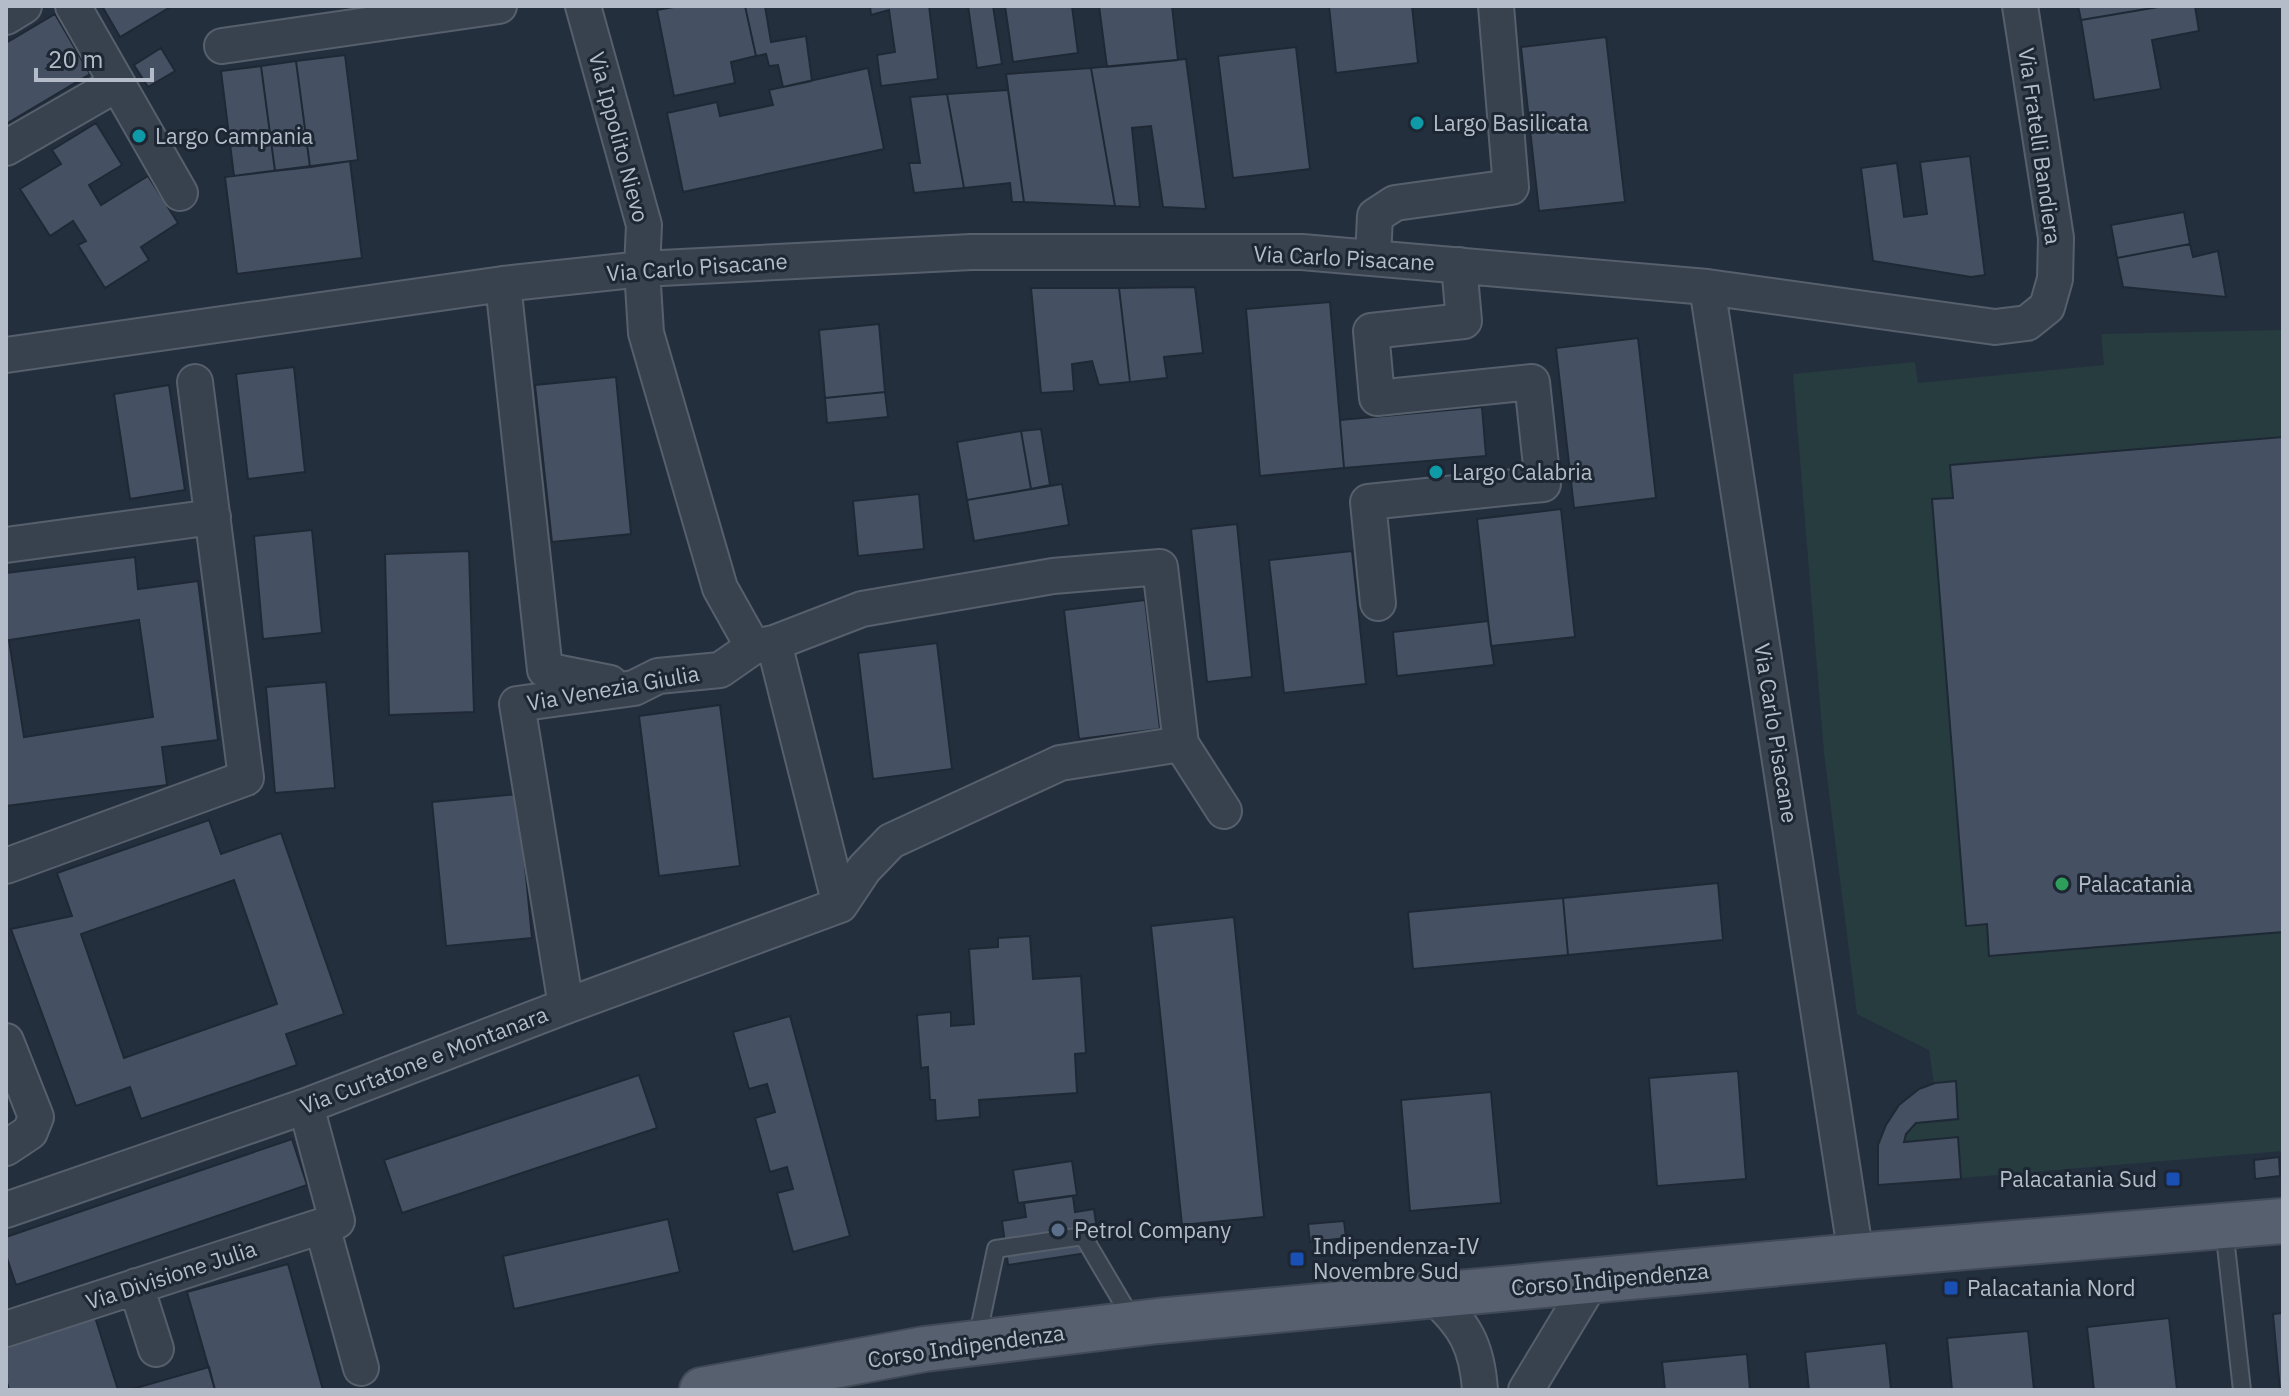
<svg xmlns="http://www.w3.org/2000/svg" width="2289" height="1396" viewBox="0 0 2289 1396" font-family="'IBM Plex Sans',sans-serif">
  <rect width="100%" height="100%" fill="#242f3e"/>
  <path fill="#263c3f" d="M 2283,330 L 2283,1151 L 1878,1185 C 1879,1132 1883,1107 1934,1083 L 1929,1050 L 1857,1014 L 1824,753 L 1793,374 L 1915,362 L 1918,383 L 2104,365 L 2101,334 Z"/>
  <path fill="#455162" stroke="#1f2835" stroke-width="2" fill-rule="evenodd" d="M 102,6 L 172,6 L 120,37 Z
    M 679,6 L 745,6 L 756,56 L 731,62 L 735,83 L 674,96 L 657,10 Z
    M 745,6 L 765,6 L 771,42 L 806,36 L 812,81 L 783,87 L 778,65 L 769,66 L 766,54 L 756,56 Z
    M 870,6 L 929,6 L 938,79 L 881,86 L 877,55 L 895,52 L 889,10 L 871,15 Z
    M 968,6 L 993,6 L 1002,64 L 977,68 Z
    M 1005,6 L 1072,6 L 1078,53 L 1013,62 Z
    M 1099,6 L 1172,6 L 1178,60 L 1107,67 Z
    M 1329,6 L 1412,6 L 1418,63 L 1336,73 Z
    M 2078,6 L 2164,6 L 2081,20 Z
    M 2164,6 L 2195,6 L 2199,31 L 2152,40 L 2161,89 L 2094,100 L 2081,20 Z
    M 55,14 L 90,74 L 6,124 L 6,43 Z
    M 1606,37 L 1625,202 L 1539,211 L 1521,47 Z
    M 1296,47 L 1310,169 L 1233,178 L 1218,56 Z
    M 161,48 L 175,71 L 148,87 L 134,65 Z
    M 345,55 L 358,160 L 310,167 L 296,61 Z
    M 1186,59 L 1206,209 L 1163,207 L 1151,126 L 1132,128 L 1140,207 L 1115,206 L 1091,68 Z
    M 296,61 L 310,167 L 275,171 L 261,66 Z
    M 261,66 L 275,171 L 234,176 L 221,71 Z
    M 868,68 L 884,149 L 683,192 L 667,113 L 717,102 L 720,116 L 773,105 L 769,90 Z
    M 1091,68 L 1115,206 L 1024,202 L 1006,74 Z
    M 1008,90 L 1024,202 L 1012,202 L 1010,183 L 964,188 L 947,94 Z
    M 947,94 L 964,188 L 914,193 L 909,163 L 920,163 L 910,97 Z
    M 96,123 L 122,165 L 89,185 L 101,205 L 148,176 L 178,223 L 141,247 L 149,260 L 105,288 L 78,245 L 86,241 L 73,221 L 50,236 L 20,189 L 61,164 L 52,150 Z
    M 1970,156 L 1985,275 L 1971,277 L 1873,261 L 1861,168 L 1897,163 L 1904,217 L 1927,214 L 1920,162 Z
    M 350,161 L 362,258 L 237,274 L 225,177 Z
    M 2184,212 L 2190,244 L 2117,258 L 2111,225 Z
    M 2190,244 L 2193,257 L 2218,251 L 2226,297 L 2123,287 L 2117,258 Z
    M 1195,287 L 1203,353 L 1164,357 L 1167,378 L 1130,382 L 1119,288 Z
    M 1031,288 L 1119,288 L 1130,382 L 1099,385 L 1092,361 L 1072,364 L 1074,391 L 1041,393 Z
    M 1330,302 L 1344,468 L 1260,476 L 1246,309 Z
    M 879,324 L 885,392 L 825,398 L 819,330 Z
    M 1638,338 L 1656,498 L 1574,508 L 1556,348 Z
    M 294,367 L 305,472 L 248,479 L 236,374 Z
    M 616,377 L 631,534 L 552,542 L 535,385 Z
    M 169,385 L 185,490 L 130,499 L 114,394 Z
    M 885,392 L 888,417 L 827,423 L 825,398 Z
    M 1482,407 L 1486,456 L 1344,468 L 1340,420 Z
    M 1041,429 L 1050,485 L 1031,489 L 1021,431 Z
    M 1021,431 L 1031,489 L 967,500 L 957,442 Z
    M 2283,437 L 2283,932 L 1989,956 L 1987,924 L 1966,926 L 1932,499 L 1953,498 L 1950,465 Z
    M 1062,484 L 1069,525 L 974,541 L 967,500 Z
    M 919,494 L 924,549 L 858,556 L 853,501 Z
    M 1561,509 L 1575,637 L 1491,646 L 1477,519 Z
    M 1237,524 L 1252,677 L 1207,682 L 1191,529 Z
    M 312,530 L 322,633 L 263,639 L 254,536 Z
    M 469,551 L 474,712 L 389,715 L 385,554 Z
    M 1352,551 L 1366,684 L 1284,693 L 1269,560 Z
    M 135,557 L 138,589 L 198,581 L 218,740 L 162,747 L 167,785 L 6,806 L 6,573 ZM 139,620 L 153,717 L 24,737 L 9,640 Z
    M 1145,600 L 1160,729 L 1079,739 L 1064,610 Z
    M 1488,621 L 1494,665 L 1397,676 L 1393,632 Z
    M 937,643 L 952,769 L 873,779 L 858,653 Z
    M 326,682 L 335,788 L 275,793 L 266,687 Z
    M 720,705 L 740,866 L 659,876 L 639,716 Z
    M 518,794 L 532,938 L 446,946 L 432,802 Z
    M 209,820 L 221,854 L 281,833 L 344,1014 L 286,1034 L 297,1065 L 141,1119 L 130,1087 L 76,1106 L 11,929 L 72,916 L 57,873 ZM 234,880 L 277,1004 L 124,1058 L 81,934 Z
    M 1718,883 L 1723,940 L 1568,955 L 1563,898 Z
    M 1563,898 L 1568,955 L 1413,969 L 1408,912 Z
    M 1234,917 L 1264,1217 L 1182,1225 L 1151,926 Z
    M 1030,936 L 1033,979 L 1081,976 L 1086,1053 L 1075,1054 L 1077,1093 L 979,1100 L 980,1117 L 936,1121 L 935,1100 L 930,1100 L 928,1067 L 921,1068 L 917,1015 L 951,1012 L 951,1026 L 974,1024 L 969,949 L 998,947 L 998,938 Z
    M 790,1016 L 850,1236 L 793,1252 L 777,1193 L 793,1189 L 787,1167 L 770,1172 L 755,1118 L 775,1112 L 767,1084 L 749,1089 L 733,1032 Z
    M 1738,1071 L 1746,1179 L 1657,1186 L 1649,1078 Z
    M 639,1075 L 657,1128 L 402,1213 L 384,1160 Z
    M 1956,1081 L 1958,1119 L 1916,1123 L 1906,1134 L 1904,1142 L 1958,1137 L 1961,1179 L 1878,1185 L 1878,1145 L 1886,1125 L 1899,1105 L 1919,1089 L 1935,1083 Z
    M 1491,1092 L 1501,1203 L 1410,1211 L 1401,1100 Z
    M 292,1139 L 307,1185 L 16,1285 L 6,1255 L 6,1237 Z
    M 2279,1157 L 2280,1176 L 2255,1179 L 2254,1160 Z
    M 1072,1161 L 1077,1195 L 1018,1203 L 1013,1170 Z
    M 1073,1196 L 1075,1212 L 1094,1209 L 1100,1251 L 1008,1265 L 1002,1221 L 1026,1217 L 1024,1203 Z
    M 668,1219 L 680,1272 L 514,1309 L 503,1256 Z
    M 1344,1221 L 1346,1238 L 1310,1242 L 1308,1224 Z
    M 288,1264 L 323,1390 L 215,1390 L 187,1292 Z
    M 2283,1313 L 2283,1390 L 2280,1390 L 2273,1314 Z
    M 95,1317 L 118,1390 L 9,1390 L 6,1379 L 6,1346 Z
    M 2169,1318 L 2177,1390 L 2094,1390 L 2087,1327 Z
    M 2028,1331 L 2034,1390 L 1952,1390 L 1947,1338 Z
    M 1886,1343 L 1891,1390 L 1809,1390 L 1805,1352 Z
    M 1747,1354 L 1750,1390 L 1665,1390 L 1662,1362 Z
    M 209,1367 L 215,1390 L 129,1390 Z"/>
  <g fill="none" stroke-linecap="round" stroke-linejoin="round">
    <defs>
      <path id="service" d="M 2224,1228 L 2242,1390
        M 977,1339 L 996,1249 L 1083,1236 L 1132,1319"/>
      <path id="minor" d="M 73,6 L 180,193
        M 6,17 L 24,6
        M 222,46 L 499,6
        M 6,148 L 117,84
        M 1373,258 L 1375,216 L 1395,203 L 1511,187 L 1496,6
        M 503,284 L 545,670 L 610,683
        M 1707,287 L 1995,327 L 2027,323 L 2047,307 L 2055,279 L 2056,238 L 2020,6
        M 6,355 L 503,284 L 642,269 L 971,252 L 1302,252 L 1707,287 L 1856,1256
        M 6,545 L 213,517
        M 1378,603 L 1368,502 L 1543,484 L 1532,382 L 1377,398 L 1371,331 L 1464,321 L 1459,265
        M 774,643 L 840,905
        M 753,647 L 774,643 L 862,609 L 1053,576 L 1160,567 L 1181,744 L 1224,811
        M 6,866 L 246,778 L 195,382
        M 840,905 L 864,869 L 891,841 L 1060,763 L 1181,744
        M 566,1006 L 517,704 L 634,688 L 658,676 L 720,670 L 753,647 L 720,588 L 646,333 L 642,269 L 644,225 L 583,6
        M 6,1041 L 36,1117 L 30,1132 L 6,1148
        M 6,1210 L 306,1106 L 566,1006 L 840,905
        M 322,1226 L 361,1368
        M 136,1286 L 156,1349
        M 1433,1296 C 1465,1325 1477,1346 1480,1390
        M 6,1329 L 337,1221 L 306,1106
        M 1526,1390 L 1591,1282"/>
      <path id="primary" d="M 702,1390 L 925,1349 L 1158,1321 L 1856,1256 L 2283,1221"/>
    </defs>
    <use href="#service" stroke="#565f6c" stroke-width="20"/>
    <use href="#minor" stroke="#565f6c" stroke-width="38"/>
    <use href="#primary" stroke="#414a57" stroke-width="48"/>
    <use href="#service" stroke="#38414e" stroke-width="16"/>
    <use href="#minor" stroke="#38414e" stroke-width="34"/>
    <use href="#primary" stroke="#56606e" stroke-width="44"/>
  </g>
  <g fill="#0f9aa8" stroke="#1d2633" stroke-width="3">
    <circle cx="1417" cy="123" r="8"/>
    <circle cx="139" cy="136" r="8"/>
    <circle cx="1436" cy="472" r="8"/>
  </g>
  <circle fill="#2e9e5b" stroke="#1d2633" stroke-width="3" cx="2062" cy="884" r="8"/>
  <g fill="#1a4fb4" stroke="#1d2633" stroke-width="3">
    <rect x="2165" y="1171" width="16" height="16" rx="4"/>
    <rect x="1289" y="1251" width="16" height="16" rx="4"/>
    <rect x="1943" y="1280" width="16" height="16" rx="4"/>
  </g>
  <circle fill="#5c6f8a" stroke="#1d2633" stroke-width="3" cx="1058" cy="1230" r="8"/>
  <g text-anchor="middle" stroke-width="6" stroke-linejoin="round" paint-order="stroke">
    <g font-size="22" fill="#b4bcc9" stroke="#1d2633" text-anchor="start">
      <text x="1433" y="131">Largo Basilicata</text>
      <text x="155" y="144">Largo Campania</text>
      <text x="1452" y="480">Largo Calabria</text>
      <text x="2078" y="892">Palacatania</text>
      <text x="2157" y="1187" text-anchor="end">Palacatania Sud</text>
      <text x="1074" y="1238">Petrol Company</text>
      <text x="1313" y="1254">Indipendenza-IV<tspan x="1313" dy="25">Novembre Sud</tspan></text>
      <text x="1967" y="1296">Palacatania Nord</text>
    </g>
    <g font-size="22" fill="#b4bcc9" stroke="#1d2633">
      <text transform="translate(619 137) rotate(75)" y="8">Via Ippolito Nievo</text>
      <text transform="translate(2040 146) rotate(82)" y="8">Via Fratelli Bandiera</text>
      <text transform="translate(1344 258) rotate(3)" y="8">Via Carlo Pisacane</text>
      <text transform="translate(697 267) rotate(-4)" y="8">Via Carlo Pisacane</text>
      <text transform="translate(613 688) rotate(-10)" y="8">Via Venezia Giulia</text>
      <text transform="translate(1776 733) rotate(81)" y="8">Via Carlo Pisacane</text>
      <text transform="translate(424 1060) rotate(-21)" y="8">Via Curtatone e Montanara</text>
      <text transform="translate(171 1275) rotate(-18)" y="8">Via Divisione Julia</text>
      <text transform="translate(1610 1279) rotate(-5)" y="8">Corso Indipendenza</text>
      <text transform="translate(966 1346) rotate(-8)" y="8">Corso Indipendenza</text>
    </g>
  </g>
  <rect width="2289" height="1396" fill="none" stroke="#b4bcc9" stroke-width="16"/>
  <path d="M36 68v12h116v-12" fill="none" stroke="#b4bcc9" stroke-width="4"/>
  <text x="48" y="68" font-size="24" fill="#b4bcc9" stroke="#1d2633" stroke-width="6" paint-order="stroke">20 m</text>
</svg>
